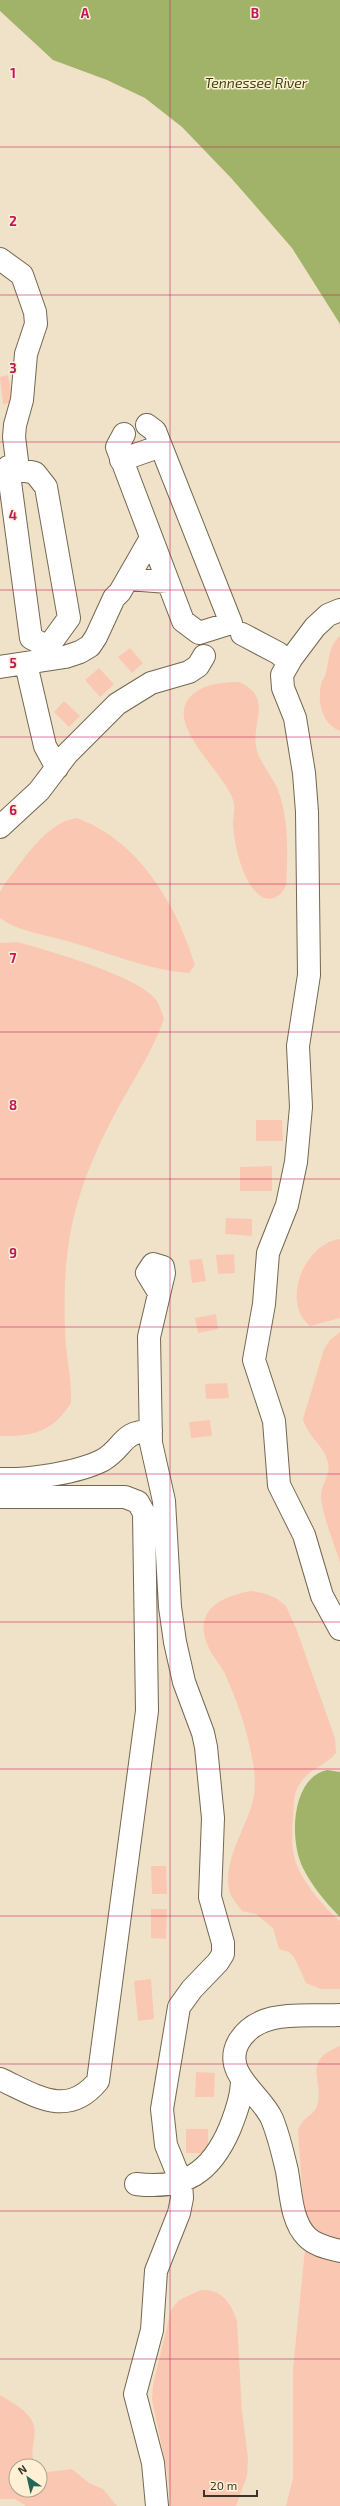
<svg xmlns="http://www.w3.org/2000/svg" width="340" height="2506" viewBox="0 0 340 2506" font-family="'Exo 2',sans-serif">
  <rect width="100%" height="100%" fill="#f0e2c8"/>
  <path fill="#fac8b2" d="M 8,375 L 13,402 L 3,404 L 0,377 Z
    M 340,636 L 340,731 C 322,724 317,702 321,684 C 322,680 325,677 326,673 C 329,660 329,645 340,636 Z
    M 130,648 L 143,663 L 132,673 L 118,657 Z
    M 99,668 L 114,684 L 100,697 L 85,680 Z
    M 239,682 C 273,697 252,721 256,747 C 260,764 272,775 278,790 C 289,819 288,855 286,885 C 282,897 269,904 258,894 C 242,880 234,844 233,824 C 233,816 236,808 233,800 C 224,772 166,726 189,698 C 201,684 222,682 239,682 Z
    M 64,701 L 80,716 L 69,727 L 54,712 Z
    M 76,818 C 138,839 177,905 195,965 L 189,973 C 147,970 107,952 67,941 C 46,935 17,931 0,918 L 0,892 L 4,885 C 23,861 44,824 76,818 Z
    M 17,942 C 47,950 142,977 157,1001 C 160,1006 162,1013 164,1019 C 153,1051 133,1080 117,1110 C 101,1140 86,1172 77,1205 C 64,1249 63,1300 66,1346 C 68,1365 72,1384 71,1403 C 53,1432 32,1437 0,1436 L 0,943 Z
    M 256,1120 L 282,1120 L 283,1141 L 256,1141 Z
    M 272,1166 L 272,1191 L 240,1191 L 240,1167 Z
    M 226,1218 L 252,1219 L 252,1236 L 225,1234 Z
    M 340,1239 L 340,1318 L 310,1326 C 280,1302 305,1243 340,1239 Z
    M 234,1254 L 235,1273 L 218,1274 L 216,1255 Z
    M 202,1259 L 206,1281 L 192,1283 L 189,1260 Z
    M 216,1314 L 218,1329 L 198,1333 L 195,1318 Z
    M 340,1332 L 340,1563 C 335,1546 322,1514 321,1498 C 320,1485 331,1476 328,1463 C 325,1446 308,1438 303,1419 L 324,1349 L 330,1340 Z
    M 227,1383 L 229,1398 L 206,1399 L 205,1384 Z
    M 210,1420 L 212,1436 L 191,1438 L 189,1422 Z
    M 251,1591 L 263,1593 L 276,1598 L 286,1606 L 296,1628 L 335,1738 L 336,1753 C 325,1766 308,1769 299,1785 C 293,1794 294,1806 293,1817 C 292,1832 291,1848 296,1863 C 302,1881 325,1909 340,1921 L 340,1989 L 321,1989 L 306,1983 L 294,1957 L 289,1952 L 279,1949 L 273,1928 L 256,1914 L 242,1911 C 238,1905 231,1898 229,1890 C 223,1860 246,1829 253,1800 C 256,1787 255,1771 252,1758 C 247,1729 237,1701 225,1674 C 220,1664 212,1656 208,1646 C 192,1610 222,1596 251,1591 Z
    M 151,1866 L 166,1866 L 167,1894 L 152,1894 Z
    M 151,1909 L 167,1909 L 166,1939 L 151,1938 Z
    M 151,1979 L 154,2019 L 138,2021 L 134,1981 Z
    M 340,2046 L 340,2506 L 286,2506 L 293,2478 L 293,2369 L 306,2239 L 298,2132 C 301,2117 313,2117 317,2106 C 325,2080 300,2062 340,2046 Z
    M 196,2072 L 215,2073 L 214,2097 L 195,2097 Z
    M 186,2129 L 208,2129 L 208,2153 L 186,2153 Z
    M 201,2290 C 221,2289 231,2302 237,2321 L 242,2411 L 248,2458 L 247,2476 L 236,2506 L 171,2506 L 167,2471 L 152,2400 L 153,2385 L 171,2310 L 179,2300 Z
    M 0,2395 C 11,2402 28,2410 33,2423 C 39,2438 26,2452 37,2466 L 16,2466 L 16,2490 L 40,2490 L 40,2469 L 48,2472 L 72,2469 L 89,2483 L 103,2489 L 117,2506 L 26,2506 L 15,2499 L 0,2499 Z"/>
  <path fill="#a1b368" d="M 0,0 L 340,0 L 340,324 L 292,248 L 232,179 L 182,127 L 145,98 L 107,80 L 53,60 L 0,11 Z
    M 327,1770 L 340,1772 L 340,1917 C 326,1903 312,1886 303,1868 C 289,1840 291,1778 327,1770 Z"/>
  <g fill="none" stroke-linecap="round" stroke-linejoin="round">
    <defs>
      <path id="minor" d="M 0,259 L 22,275 L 35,312 L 36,324 L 26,354 L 22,400 L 15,425 L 14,437 L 18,469
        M 124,434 L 117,447 L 183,621 L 199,633 L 231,623 L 155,431 L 147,425
        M 121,460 L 161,446
        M 128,579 L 168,582
        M 340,610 L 328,615 L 315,627 L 291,659 L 282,675 L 283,688 L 295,718 L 304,773 L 307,812 L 309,975 L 298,1046 L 301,1107 L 296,1162 L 287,1205 L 268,1253 L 264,1304 L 254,1360 L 274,1421 L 279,1485 L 304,1535 L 322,1596 L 340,1629
        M 242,634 L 278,653 L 289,662
        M 48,647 L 31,638 L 8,467 L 35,473 L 46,487 L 69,618 L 48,647 L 49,659
        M 26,664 L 45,746 L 57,768
        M 0,667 L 65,657 L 80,652 L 90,646 L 96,637 L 114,598 L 120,592 L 151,538
        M 0,827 L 39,791 L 67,754 L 117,704 L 151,683 L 189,672 L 198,666 L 204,656
        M 0,1479 C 28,1480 78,1473 103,1460 C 125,1447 121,1431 151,1431
        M 0,1497 L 125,1497 L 138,1502 L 144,1513 L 147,1711 L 98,2081 C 67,2119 35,2095 0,2079
        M 340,2015 C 306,2017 258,2007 238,2043 C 222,2074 262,2095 272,2119 C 279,2136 283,2154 287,2171 C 291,2193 291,2221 307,2237 C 316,2246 329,2248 340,2251
        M 136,2184 C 184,2190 211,2173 230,2128 C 236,2113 242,2097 242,2080
        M 157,2506 L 153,2463 L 135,2394 L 152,2330 L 156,2271 L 179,2213 L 182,2198 L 181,2182 L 166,2145 L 162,2109 L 179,2007 L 192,1989 L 218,1962 L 223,1954 L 223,1943 L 210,1897 L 213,1818 L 206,1747 L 203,1733 L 184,1682 L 175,1642 L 170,1607 L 164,1501 L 151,1443 L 149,1337 L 164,1273 L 163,1267 L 153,1264 L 147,1273 L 158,1291"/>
    </defs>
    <use href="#minor" stroke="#736750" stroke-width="24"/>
    <use href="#minor" stroke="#fff" stroke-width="22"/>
  </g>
  <path fill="none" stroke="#c2185b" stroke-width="1" stroke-opacity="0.55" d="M 170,0 L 170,2506M 0,147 L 340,147M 0,295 L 340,295M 0,442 L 340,442M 0,590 L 340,590M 0,737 L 340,737M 0,884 L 340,884M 0,1032 L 340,1032M 0,1179 L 340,1179M 0,1327 L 340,1327M 0,1474 L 340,1474M 0,1622 L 340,1622M 0,1769 L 340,1769M 0,1916 L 340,1916M 0,2064 L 340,2064M 0,2211 L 340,2211M 0,2359 L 340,2359"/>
  <g text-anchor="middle" stroke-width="3" stroke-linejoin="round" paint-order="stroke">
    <g font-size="14" font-style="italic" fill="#3a450b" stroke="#feefd5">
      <text x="256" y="88">Tennessee River</text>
    </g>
  </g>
  <g font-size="13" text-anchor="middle" font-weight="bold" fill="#c2185b" stroke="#feefd5" stroke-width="3" stroke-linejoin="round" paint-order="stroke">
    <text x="85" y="18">A</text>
    <text x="255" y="18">B</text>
    <text x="13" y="78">1</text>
    <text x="13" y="226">2</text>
    <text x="13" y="373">3</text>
    <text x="13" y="520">4</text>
    <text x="13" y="668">5</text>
    <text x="13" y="815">6</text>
    <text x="13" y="963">7</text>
    <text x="13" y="1110">8</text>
    <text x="13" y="1258">9</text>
  </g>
  <g transform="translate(28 2478) rotate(326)"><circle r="19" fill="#feefd5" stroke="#b0a591"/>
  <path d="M0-3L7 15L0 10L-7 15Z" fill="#246757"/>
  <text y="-6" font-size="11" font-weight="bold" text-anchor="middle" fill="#3a352a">N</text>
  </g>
  <path d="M204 2490v6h53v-6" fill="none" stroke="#3a352a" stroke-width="2"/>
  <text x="210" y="2490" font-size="12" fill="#3a352a" stroke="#feefd5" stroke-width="3" paint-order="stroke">20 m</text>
</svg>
